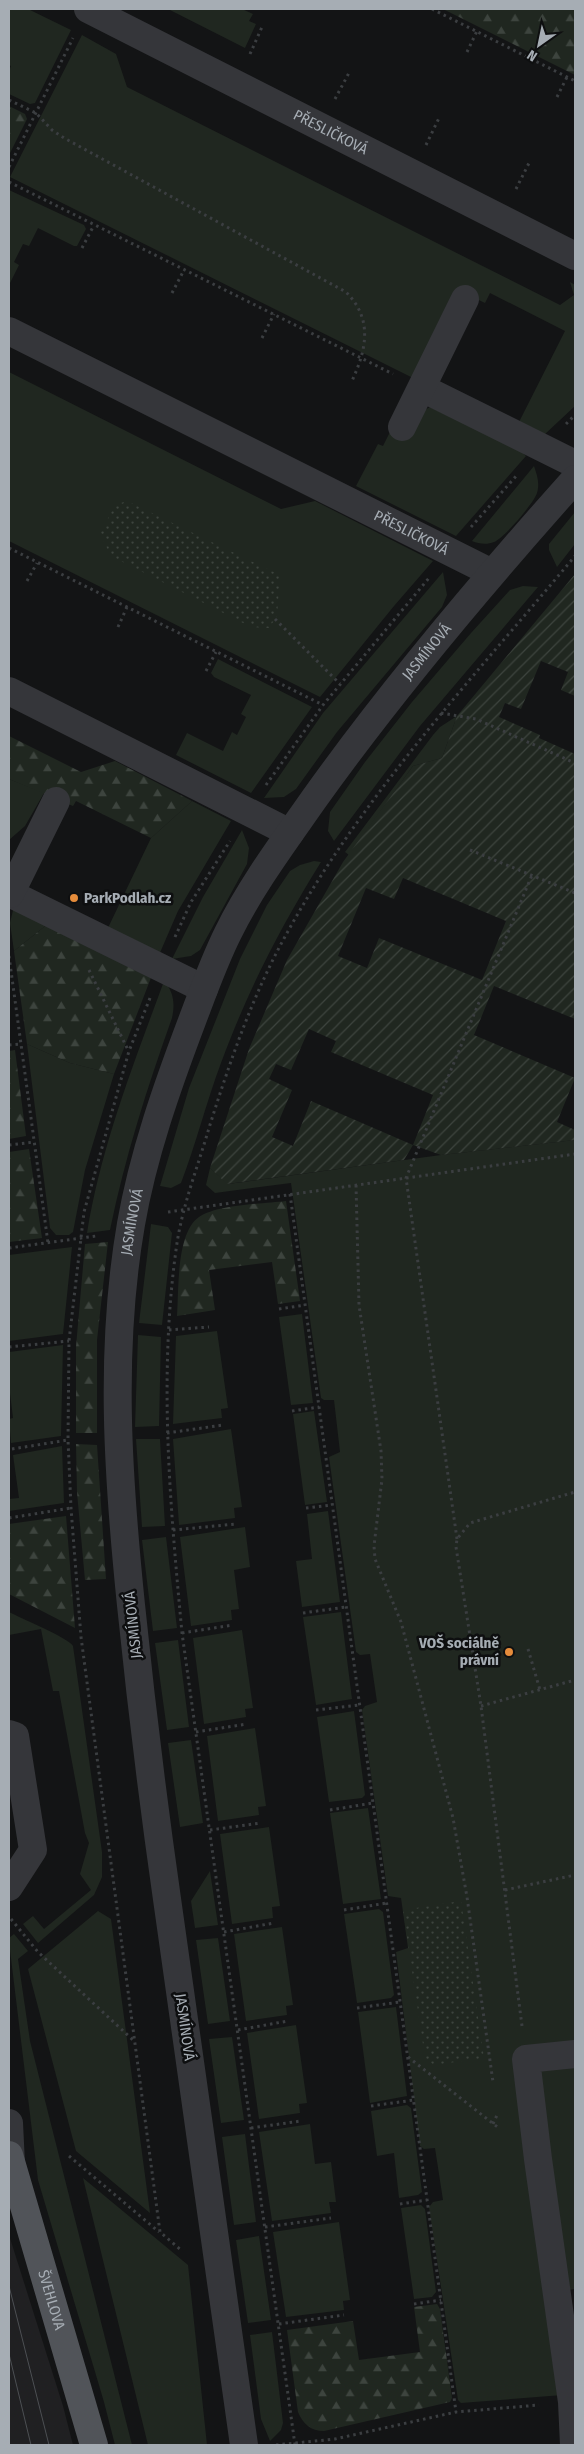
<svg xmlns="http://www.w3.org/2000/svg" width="584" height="2454" viewBox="0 0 584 2454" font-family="'Fira Sans Condensed',sans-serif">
  <defs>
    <pattern id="forest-firs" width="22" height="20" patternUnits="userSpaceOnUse" patternTransform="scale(1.25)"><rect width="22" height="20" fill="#202720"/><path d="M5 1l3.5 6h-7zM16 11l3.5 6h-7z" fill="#3d443e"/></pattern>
    <pattern id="park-dots" width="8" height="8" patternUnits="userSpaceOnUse" patternTransform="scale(1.25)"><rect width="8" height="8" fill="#202720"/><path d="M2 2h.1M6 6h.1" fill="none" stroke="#3d443e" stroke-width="1.8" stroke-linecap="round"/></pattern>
    <pattern id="garden-furrows" width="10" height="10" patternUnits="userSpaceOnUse" patternTransform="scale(1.25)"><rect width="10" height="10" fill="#202720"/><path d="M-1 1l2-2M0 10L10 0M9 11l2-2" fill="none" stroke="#3d443e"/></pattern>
  </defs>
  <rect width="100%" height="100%" fill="#131415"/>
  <path fill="#202022" d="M 9,2235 L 63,2406 L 73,2445 L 9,2445 Z"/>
  <path fill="#202720" d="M 9,9 L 28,9 L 71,30 L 35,103 L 30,104 L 9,94 L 9,71 L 11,66 L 9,65 Z
    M 168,9 L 242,9 L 253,14 L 249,21 L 256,24 L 245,48 Z
    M 82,35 L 116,54 L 127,87 L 560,305 L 574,295 L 570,282 L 575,285 L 575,406 L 544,435 L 519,422 L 565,331 L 490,293 L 485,303 L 460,291 L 417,380 L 10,177 Z
    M 9,190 L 84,225 L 86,229 L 77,246 L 74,246 L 38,228 L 29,246 L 23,244 L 14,262 L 19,265 L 9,285 Z
    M 9,372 L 281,509 L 315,501 L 433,561 L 394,606 L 320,697 L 9,541 Z
    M 430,407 L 519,449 L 526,456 L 456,536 L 356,486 L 378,444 L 383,446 L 392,428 Z
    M 534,466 C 537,475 540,483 537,493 C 534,503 504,538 494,542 C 487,545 479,544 472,541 Z
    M 575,512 L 575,544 L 557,567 L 549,550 L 549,544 Z
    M 443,572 L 447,595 L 442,607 L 337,732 L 296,789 L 284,797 L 264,798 L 323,713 Z
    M 523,586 L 538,587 L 420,726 L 334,841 L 328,831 L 330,812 L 365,762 L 412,702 L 471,633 L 510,590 Z
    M 218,659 L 312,707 L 251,793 L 176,755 L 187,733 L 223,751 L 232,732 L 237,735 L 246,717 L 241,714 L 251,695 L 214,677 L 211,673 Z
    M 457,716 L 442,758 L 413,766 L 349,855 L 345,852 L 433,735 L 440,727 Z
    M 9,779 L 44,793 L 25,826 L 9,840 Z
    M 192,801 L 231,821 L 178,911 L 159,955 L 106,932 L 151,838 Z
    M 242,830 L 249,848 L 247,864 L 200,950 L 191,956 L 172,959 L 203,897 Z
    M 314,861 L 321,862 C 280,928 248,990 221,1063 C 206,1103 196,1144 181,1183 L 171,1188 L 160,1186 L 189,1088 L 240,959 L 267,905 L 290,871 L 300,865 Z
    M 14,906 L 49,923 L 14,951 L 10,923 Z
    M 164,981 C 174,992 175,1004 172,1018 C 147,1088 125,1157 110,1230 L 87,1233 C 101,1146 134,1063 164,981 Z
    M 27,1044 L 70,1063 L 114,1074 L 85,1170 L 73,1232 L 69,1235 L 56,1235 L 50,1228 Z
    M 575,1140 L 575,2289 L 568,2290 L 563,2395 L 461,2403 L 458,2400 L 429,2207 L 433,2202 L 443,2200 L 435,2148 L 424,2149 L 420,2146 L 396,1952 L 408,1948 L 401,1898 L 388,1896 L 362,1710 L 365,1706 L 377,1702 L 370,1654 L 360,1655 L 356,1652 L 329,1457 L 340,1452 L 334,1400 L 324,1400 L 321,1398 L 291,1183 L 215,1193 L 206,1185 L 210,1168 L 228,1184 L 441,1155 Z
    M 151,1224 L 168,1227 L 172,1233 L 162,1325 L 139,1323 Z
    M 72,1247 L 63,1334 L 9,1341 L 9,1255 Z
    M 302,1314 L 313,1403 L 291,1405 L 279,1317 Z
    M 217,1331 L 228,1408 L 221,1409 L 222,1418 L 173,1424 L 176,1336 Z
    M 138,1335 L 161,1337 L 159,1426 L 135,1427 Z
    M 63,1345 L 61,1436 L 11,1443 L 9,1419 L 13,1418 L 9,1385 L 9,1352 Z
    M 314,1411 L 327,1502 L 305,1505 L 293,1414 Z
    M 231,1429 L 242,1507 L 234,1508 L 235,1518 L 179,1525 L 173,1439 Z
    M 160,1439 L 165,1526 L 142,1527 L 136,1439 Z
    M 62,1446 L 64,1503 L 9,1511 L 9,1499 L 19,1498 L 13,1455 Z
    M 328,1511 L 340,1602 L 302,1607 L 296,1561 L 312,1559 L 307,1514 Z
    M 245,1527 L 250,1567 L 234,1570 L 239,1609 L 231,1610 L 232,1620 L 191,1626 L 180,1537 Z
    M 166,1537 L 177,1628 L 153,1631 L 142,1540 Z
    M 9,1612 C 20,1618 69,1638 73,1646 L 102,1852 L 102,1877 L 94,1895 L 38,1943 L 23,1924 L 33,1916 L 44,1929 L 91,1890 L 80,1874 L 89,1843 L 85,1833 L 59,1691 L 53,1691 L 41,1629 L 9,1635 Z
    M 341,1612 L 352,1699 L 316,1705 L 303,1617 Z
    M 242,1630 L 253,1708 L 245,1709 L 246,1717 L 204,1724 L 193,1638 Z
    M 178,1640 L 189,1727 L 167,1730 L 155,1643 Z
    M 354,1711 L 365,1795 L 362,1798 L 329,1802 L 317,1717 Z
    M 255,1728 L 266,1806 L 258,1807 L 259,1815 L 218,1821 L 207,1736 Z
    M 191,1740 L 203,1823 L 180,1827 L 168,1743 Z
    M 368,1808 L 381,1899 L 343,1904 L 330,1813 Z
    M 269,1827 L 280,1906 L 272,1907 L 273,1918 L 232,1924 L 220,1834 Z
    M 210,1871 L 218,1925 L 195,1928 L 191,1901 Z
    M 379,1909 L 383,1912 L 394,1995 L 391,1998 L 357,2003 L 344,1914 Z
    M 98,1911 L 111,1919 L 150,2213 L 76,2151 L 28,1969 Z
    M 282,1927 L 293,2005 L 286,2006 L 287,2015 L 246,2021 L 234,1934 Z
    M 14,1934 L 28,1951 L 18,1959 L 30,2041 L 132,2445 L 115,2445 L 104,2402 L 38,2180 L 9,1942 L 9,1938 Z
    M 218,1938 L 230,2021 L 208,2024 L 196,1940 Z
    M 396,2007 L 407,2096 L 370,2103 L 358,2012 Z
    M 296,2025 L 307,2103 L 299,2104 L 300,2113 L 259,2119 L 247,2033 Z
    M 232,2037 L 244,2120 L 221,2123 L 209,2039 Z
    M 407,2105 L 411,2108 L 422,2192 L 418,2195 L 399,2198 L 394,2153 L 377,2156 L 371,2111 Z
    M 310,2124 L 315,2164 L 331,2162 L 336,2202 L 329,2202 L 331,2213 L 272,2221 L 259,2132 Z
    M 245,2134 L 256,2222 L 234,2225 L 222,2137 Z
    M 83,2178 L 188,2265 L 207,2445 L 148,2445 Z
    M 421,2205 L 425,2209 L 436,2292 L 432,2297 L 414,2299 L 401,2208 Z
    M 339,2222 L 350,2300 L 343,2301 L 344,2310 L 286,2317 L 273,2232 Z
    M 259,2236 L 271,2320 L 248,2323 L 236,2240 Z
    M 272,2332 L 283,2423 L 281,2430 L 270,2441 L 261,2419 L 250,2335 Z"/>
  <path fill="url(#forest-firs)" d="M 443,9 L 575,9 L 575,75 Z
    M 9,106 L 25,114 L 27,119 L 9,155 Z
    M 9,736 L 81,772 L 115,761 L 192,801 L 151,838 L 76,801 L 73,806 L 9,779 Z
    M 49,923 L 152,975 L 114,1074 L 70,1063 L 27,1044 L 14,951 Z
    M 15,1050 L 26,1136 L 9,1139 L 9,1051 Z
    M 29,1149 L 42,1238 L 9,1242 L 9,1152 Z
    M 286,1201 L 300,1301 L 278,1304 L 272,1262 L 209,1270 L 215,1310 L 177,1316 C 179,1290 176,1233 199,1217 C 218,1204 263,1204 286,1201 Z
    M 108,1242 L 97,1340 L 97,1433 L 76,1433 L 76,1347 L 85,1244 Z
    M 76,1444 L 97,1445 L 106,1579 L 85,1580 L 77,1492 Z
    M 66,1516 L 75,1628 L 9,1594 L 9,1524 Z
    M 437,2304 L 440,2309 L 452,2398 L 450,2402 L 324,2431 C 311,2431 303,2424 298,2412 L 287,2330 L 353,2321 L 359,2360 L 420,2352 L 414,2307 Z"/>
  <path fill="url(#park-dots)" d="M 127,501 L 280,575 L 277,616 L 269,628 L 251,627 L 111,556 L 100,534 L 115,505 Z
    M 461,1901 L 484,2058 L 434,2065 L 425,2058 L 403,1910 Z"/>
  <path fill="url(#garden-furrows)" fill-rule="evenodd" d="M 575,574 L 575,696 L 561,690 L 568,672 L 541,661 L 521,709 L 505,703 L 499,717 L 540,735 L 539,738 L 575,754 L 575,1019 L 494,986 L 474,1035 L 575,1078 L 557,1122 L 575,1130 L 575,1140 L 441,1155 L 413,1145 L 404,1160 L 227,1184 L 210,1168 L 249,1049 L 287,960 L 343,862 L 413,766 L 442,758 L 457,716 ZM 403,878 L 506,921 L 482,980 L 379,938 L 367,968 L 338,956 L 366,888 L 394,899 ZM 309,1029 L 336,1041 L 331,1052 L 433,1095 L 413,1145 L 311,1101 L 293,1146 L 272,1137 L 292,1090 L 269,1079 L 276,1064 L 291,1070 Z"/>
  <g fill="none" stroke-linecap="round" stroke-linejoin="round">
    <path stroke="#3b3e41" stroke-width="3" stroke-dasharray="2.5 4" stroke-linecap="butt" d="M 432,9 L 575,81
      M 467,52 L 477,31
      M 250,54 L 262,27
      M 557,97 L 567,77
      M 335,99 L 350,71
      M 9,100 L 36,113 L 52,130 L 64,138 L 346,292 C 374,320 366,351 351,383
      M 426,145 L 440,116
      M 9,167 L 73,38
      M 9,182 L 393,374
      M 516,189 L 530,161
      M 82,248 L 94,225
      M 172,293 L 184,270
      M 262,338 L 274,314
      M 566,424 L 575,415
      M 471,527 L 518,474
      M 9,548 L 323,705
      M 27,581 L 37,563
      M 275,619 L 340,684
      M 118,627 L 127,607
      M 206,671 L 216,652
      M 441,713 L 476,719 L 575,763
      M 266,785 L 323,705 L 429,578
      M 470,850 L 575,893
      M 175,937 L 191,902 L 230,841
      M 9,956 L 48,1243
      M 89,970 L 128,1050
      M 150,998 L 129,1051 L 84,1212 L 69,1341 L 68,1440 L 71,1508 L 81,1637 L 160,2232 L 181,2250
      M 9,1045 L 21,1044
      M 9,1145 L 34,1142
      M 356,1185 L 359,1305 L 381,1451 L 382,1479 L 374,1546 L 375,1559 L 401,1622 L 453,1818 L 467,1897 L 493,2082
      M 290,1194 L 456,2412
      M 168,1212 L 575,1154
      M 9,1248 L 96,1236
      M 279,1309 L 305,1305
      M 169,1330 L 209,1327
      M 9,1347 L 69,1341
      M 292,1411 L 319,1407
      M 167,1433 L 223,1425
      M 12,1449 L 68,1440
      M 306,1508 L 332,1505
      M 9,1518 L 71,1508
      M 173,1530 L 236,1524
      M 457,1539 L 406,1178 L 532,875
      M 303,1613 L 346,1607
      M 182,1633 L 233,1625
      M 528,1649 L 540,1690
      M 481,1706 L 575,1680
      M 316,1710 L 359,1705
      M 196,1732 L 247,1724
      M 330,1810 L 373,1803
      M 210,1830 L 261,1823
      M 505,1890 L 575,1875
      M 344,1910 L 387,1903
      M 11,1919 L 38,1952 L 133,2040
      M 224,1932 L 274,1923
      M 357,2008 L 400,2002
      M 522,2026 L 481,1706 L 456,1547 L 457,1539 L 470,1523 L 575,1492
      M 238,2030 L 288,2021
      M 408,2057 L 500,2129
      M 371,2106 L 414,2100
      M 493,2124 L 497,2115
      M 251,2128 L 301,2121
      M 69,2156 L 159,2232
      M 400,2204 L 427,2200
      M 265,2227 L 331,2218
      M 414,2304 L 441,2300
      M 279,2324 L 344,2315
      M 276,2445 L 335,2439 L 456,2412 L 539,2405
      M 295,2445 L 182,1633 C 170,1504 158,1373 177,1243 C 183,1204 198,1166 209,1128 C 230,1061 253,994 287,933 C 364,793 474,677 575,556"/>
    <g stroke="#35363a" stroke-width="28">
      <path id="s1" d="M 88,9 L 575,256"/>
      <path id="s2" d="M 9,331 L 492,573"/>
      <path d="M 422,388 L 575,464"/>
      <path d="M 402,427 L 465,299"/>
      <path d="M 9,691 L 290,833"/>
      <path d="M 9,893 L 204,989"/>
      <path d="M 10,894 L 56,801"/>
      <path d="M 9,1734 L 15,1736 L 33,1850 L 9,1887"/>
      <path d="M 9,2123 L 11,2164"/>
      <path id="s3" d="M 244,2445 C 217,2263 192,2081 167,1899 C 153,1801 141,1703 131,1605 C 118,1478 109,1351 131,1224 C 143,1155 167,1087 192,1021 C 203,992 214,961 228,933 C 251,886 284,842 314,799 C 394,687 483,582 575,479"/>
      <path d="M 574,2445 L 572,2402 L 538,2159 L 526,2059 L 575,2054"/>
    </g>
    <path stroke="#515459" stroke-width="28" id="s4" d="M 9,2155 L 94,2445"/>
    <path stroke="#4c4f53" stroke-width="1" d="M 9,2286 L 49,2445
      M 9,2354 L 31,2445"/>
  </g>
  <g fill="#e58c3b" stroke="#0e0f10" stroke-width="2">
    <circle cx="74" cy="898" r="5"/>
    <circle cx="509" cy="1652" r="5"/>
  </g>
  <g text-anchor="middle" stroke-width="5" stroke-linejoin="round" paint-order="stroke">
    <g font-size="15" fill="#a6adb4" stroke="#0e0f10">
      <text dy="5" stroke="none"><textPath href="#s1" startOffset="272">PŘESLIČKOVÁ</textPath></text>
      <text dy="5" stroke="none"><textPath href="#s2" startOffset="450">PŘESLIČKOVÁ</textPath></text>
      <text dy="5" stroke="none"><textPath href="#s3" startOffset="1882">JASMÍNOVÁ</textPath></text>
      <text dy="5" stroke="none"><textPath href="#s3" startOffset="1232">JASMÍNOVÁ</textPath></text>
      <text transform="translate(133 1625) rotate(-96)" y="5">JASMÍNOVÁ</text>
      <text transform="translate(185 2027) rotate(82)" y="5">JASMÍNOVÁ</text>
      <text dy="5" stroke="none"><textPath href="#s4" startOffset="151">ŠVEHLOVA</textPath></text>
    </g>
    <g font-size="15" font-weight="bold" fill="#a6adb4" stroke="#0e0f10" text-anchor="start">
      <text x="84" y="903">ParkPodlah.cz</text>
      <text x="499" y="1648" text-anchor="end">VOŠ sociálně<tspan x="499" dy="17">právní</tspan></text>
    </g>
  </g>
  <rect width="584" height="2454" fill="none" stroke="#a6adb4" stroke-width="20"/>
  <g transform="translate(539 45) rotate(213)" stroke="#0e0f10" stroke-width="4" paint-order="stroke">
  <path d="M0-4L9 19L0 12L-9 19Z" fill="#a6adb4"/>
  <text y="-8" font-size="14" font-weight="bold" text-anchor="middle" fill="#a6adb4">N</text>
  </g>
</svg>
